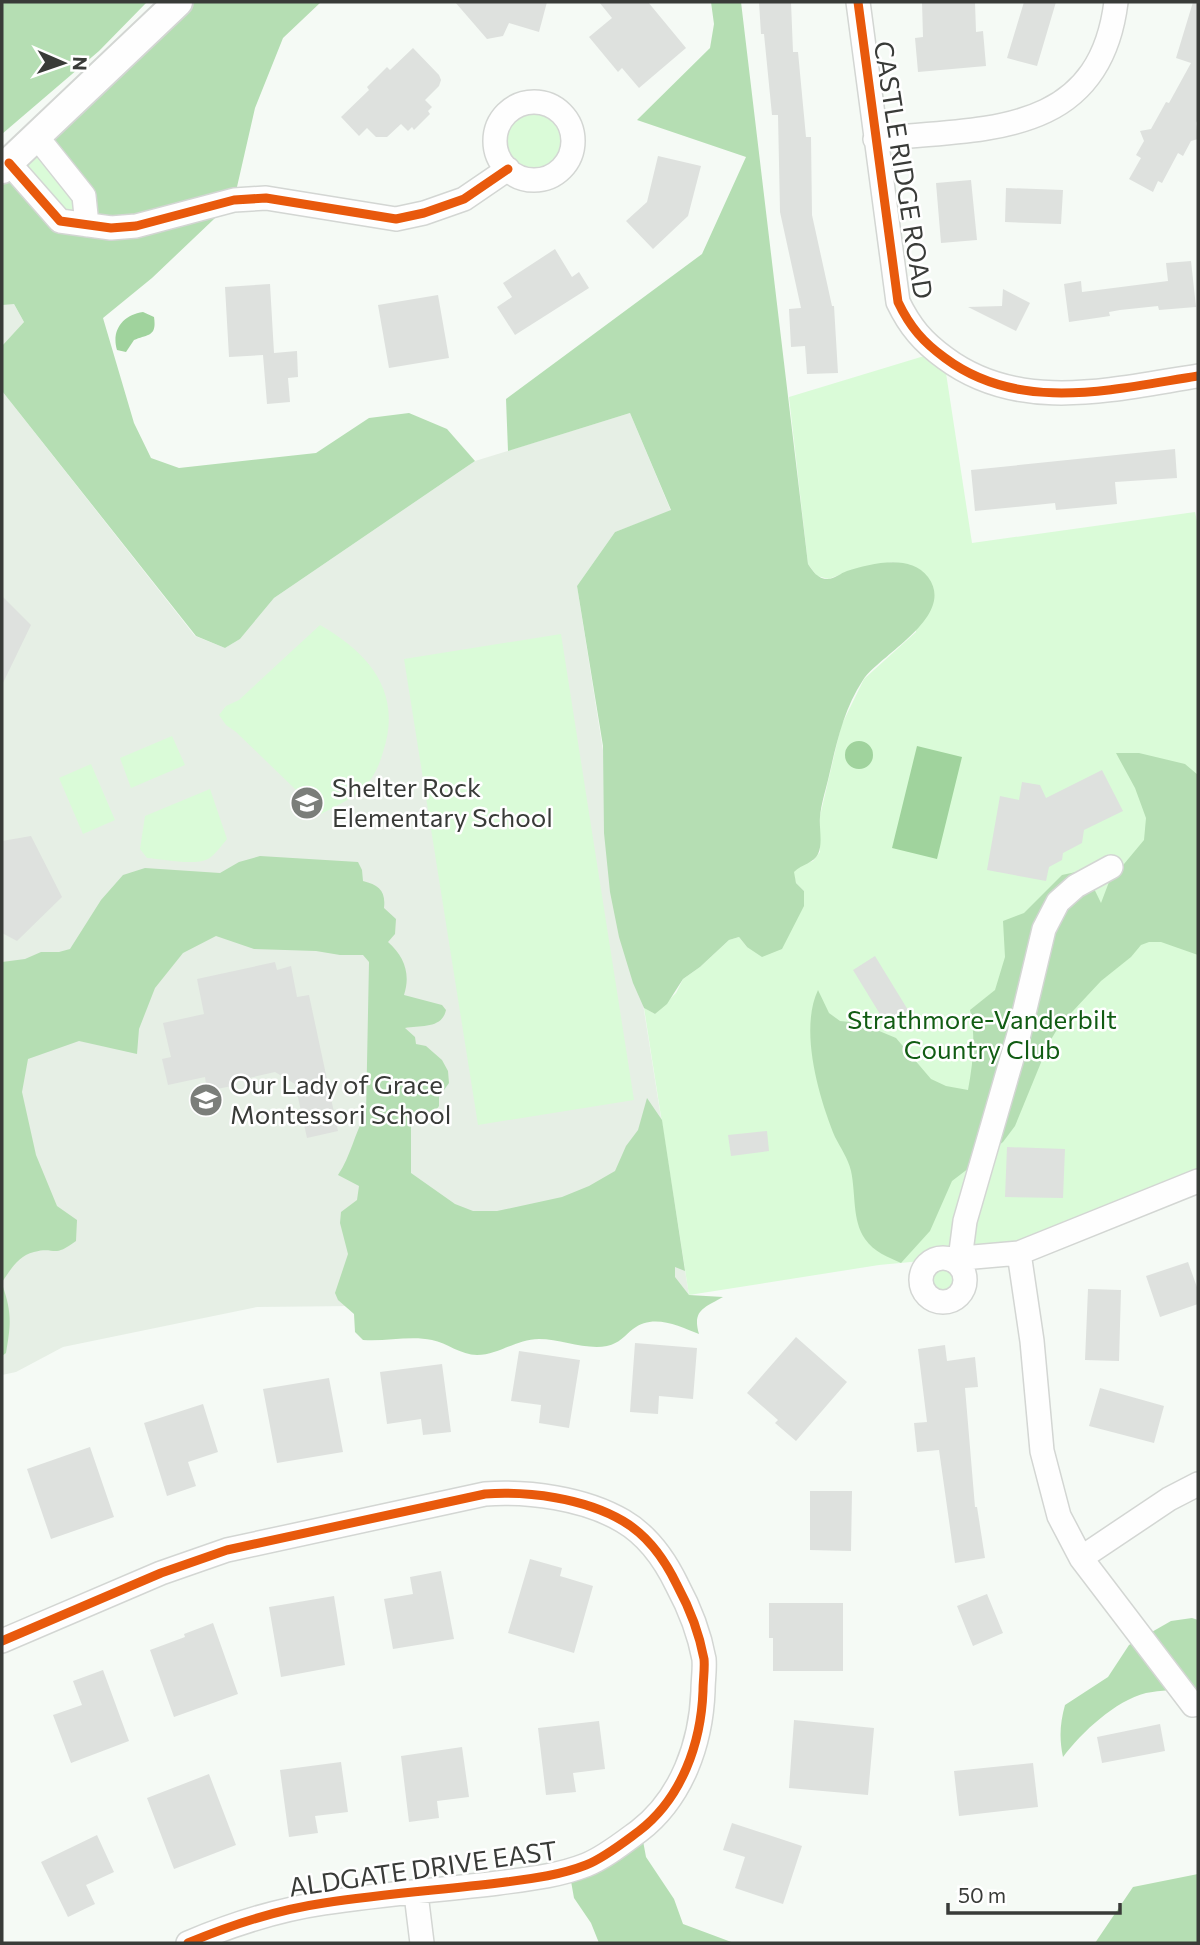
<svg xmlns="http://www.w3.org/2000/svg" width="1200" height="1945" viewBox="0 0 1200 1945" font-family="Commissioner,sans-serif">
  <rect width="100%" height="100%" fill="#f5faf5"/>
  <path fill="#e6efe5" d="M 2,283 L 24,322 L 2,348 Z
    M 2,391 L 195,636 L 225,648 L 240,639 L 274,598 L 475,461 L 630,413 L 671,511 L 615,532 L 577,586 L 689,1295 L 449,1305 L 257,1307 L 63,1347 L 16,1372 L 2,1375 Z"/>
  <path fill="#dafbd8" d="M495 141a39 39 0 1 1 78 0a39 39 0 1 1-78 0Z
    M 37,137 L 87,225 L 60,221 L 9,163 Z
    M 934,353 L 944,360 L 972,543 L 1195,512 L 1198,526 L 1198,1181 L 962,1269 C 983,1319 889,1304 932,1260 L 879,1265 L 689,1295 L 644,1008 L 655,1014 L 676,993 L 683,979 L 700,967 L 729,940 L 739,937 L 747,947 L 804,891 L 796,883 L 793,872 L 801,865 L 813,861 L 820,852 L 820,816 L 841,726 L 864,679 L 916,632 L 911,565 L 892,562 L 846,572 L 829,579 L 817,576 L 808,564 L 789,397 Z
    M 320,625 C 369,653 403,692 383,752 C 379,767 371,783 358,793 C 348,801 333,807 321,814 L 236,732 L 226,725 L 219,715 L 226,706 L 239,700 Z
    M 561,634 L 634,1100 L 478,1125 L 404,659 Z
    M 172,736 L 185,765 L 131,788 L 120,758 Z
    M 91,764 L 115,820 L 83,834 L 59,778 Z
    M 210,789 L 227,839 C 222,845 215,855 208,859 C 194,866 162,859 147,858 L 140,849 L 145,816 Z"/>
  <path fill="#b5deb3" d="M 2,2 L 147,2 L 99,51 L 2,134 Z
    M 178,2 L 321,2 L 283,38 L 255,108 L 234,200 L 152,278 L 103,318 L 134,423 L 151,458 L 179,468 L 316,453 L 369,418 L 409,413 L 447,429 L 475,461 L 274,598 L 240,639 L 225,648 L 196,636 L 2,391 L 2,346 L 24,322 L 14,304 L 2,305 L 2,169 L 60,221 L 87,224 L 37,137 Z
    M 711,2 L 741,2 L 808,564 C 813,571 817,579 828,579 C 834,579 841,573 847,571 C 870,564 910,553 928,577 C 957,616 881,654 863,680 C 843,710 836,746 828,780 C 825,792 821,805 820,817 C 819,828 823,844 818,854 C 814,863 802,864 794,872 L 796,883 L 804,891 L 804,906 L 782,949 L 762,957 L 747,947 L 739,937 L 729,940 L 700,967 L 683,979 L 667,1004 L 655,1014 L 644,1008 L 633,983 L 619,937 L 610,892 L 604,833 L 603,746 L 577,586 L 615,532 L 671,510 L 630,413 L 508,451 L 506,399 L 702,254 L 746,157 L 637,120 L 710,48 L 714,24 Z
    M 1116,753 L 1139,753 L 1185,764 L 1198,775 L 1198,955 L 1161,942 L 1149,942 L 1141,945 L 1131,957 L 1101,981 L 1059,1026 L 1049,1043 L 1015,1126 L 1003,1142 L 952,1181 L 930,1231 L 901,1263 C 888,1257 874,1252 865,1239 C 852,1220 856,1194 851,1171 C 848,1158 841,1149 835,1137 C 819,1098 799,1030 818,990 L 829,1013 L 840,1021 L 860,1023 L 896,1038 L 931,1079 L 946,1086 L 968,1090 C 973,1063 976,1037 970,1010 L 995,990 L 1005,957 L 1003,921 L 1024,913 L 1062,875 L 1085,870 L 1101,903 L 1109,882 L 1144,840 L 1146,818 L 1135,788 Z
    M 260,856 L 358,862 L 362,870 L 363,881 C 379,885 386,891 384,908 L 396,919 L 395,934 L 388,942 C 404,956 411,974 404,995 L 442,1005 L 446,1010 C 442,1029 421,1025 405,1028 L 415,1037 L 416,1044 L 426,1046 L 442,1060 L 448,1071 L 449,1083 L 439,1097 L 439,1106 L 434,1113 L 423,1111 L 411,1119 L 411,1173 L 455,1204 L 473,1211 L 497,1211 L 562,1197 L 589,1186 L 615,1171 L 626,1146 L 638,1130 L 647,1098 L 662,1120 L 685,1271 L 675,1267 L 675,1277 L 689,1295 L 723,1297 C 704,1308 692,1310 699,1334 C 679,1326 653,1313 633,1329 C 624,1336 620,1343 607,1346 C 585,1350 561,1339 539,1339 C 516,1339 499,1355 477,1355 C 461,1355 447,1343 432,1340 C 410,1335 385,1342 363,1340 L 355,1332 L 354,1314 L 338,1300 L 335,1293 L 348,1254 L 340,1223 L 341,1212 L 357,1200 L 359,1186 L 338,1175 C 351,1156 354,1134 366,1114 L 369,962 L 363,955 L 340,955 L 316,951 L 254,949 L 216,936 L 183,953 L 155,988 L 139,1029 L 137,1054 L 79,1041 L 28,1059 L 22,1092 L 36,1155 L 57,1206 L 77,1220 L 76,1241 C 52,1259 56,1246 34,1252 C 18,1256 11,1269 2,1282 L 2,962 L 25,959 L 41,952 L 59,952 L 70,949 L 101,900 L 123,875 L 145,868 L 220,873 L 239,862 Z
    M 2,1284 C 12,1312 11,1324 6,1353 L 2,1356 Z
    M 1192,1618 L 1198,1620 L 1198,1708 L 1191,1688 C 1176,1690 1161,1690 1146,1693 C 1115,1701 1082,1732 1063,1757 C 1059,1738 1060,1723 1065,1705 L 1108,1677 L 1129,1645 L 1171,1621 Z
    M 641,1830 L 646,1857 L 674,1899 L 683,1924 L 734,1943 L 744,1943 L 599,1943 L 591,1923 L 574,1898 L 569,1870 Z
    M 1198,1874 L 1198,1943 L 1095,1943 L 1133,1887 Z"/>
  <path fill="#a0d39d" d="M 143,312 L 154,317 C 157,337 148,334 134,340 L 126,352 L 117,350 C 111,330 123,315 143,312 Z
    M845 755a14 14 0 1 1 28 0a14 14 0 1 1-28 0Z
    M 917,746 L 962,757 L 937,859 L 892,848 Z"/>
  <path fill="#dee1de" d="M 455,2 L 547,2 L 539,32 L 509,23 L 503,36 L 487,39 Z
    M 599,2 L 648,2 L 686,48 L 639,88 L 622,68 L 618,72 L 589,37 L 612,18 Z
    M 759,2 L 791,2 L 793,52 L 798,52 L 806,137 L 811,137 L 812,215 L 832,306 L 834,306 L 838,373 L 807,374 L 805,346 L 791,347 L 789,309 L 801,308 L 780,212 L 778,115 L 772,115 L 764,34 L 761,34 Z
    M 922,2 L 975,2 L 976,32 L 983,31 L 986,66 L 918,72 L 915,38 L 923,37 Z
    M 1024,2 L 1056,2 L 1037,66 L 1007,58 Z
    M 1193,2 L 1198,2 L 1198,119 L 1196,123 L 1198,139 L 1191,141 L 1183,156 L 1178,153 L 1162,183 L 1158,181 L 1153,192 L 1129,179 L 1141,158 L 1136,155 L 1144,141 L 1140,131 L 1151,129 L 1166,102 L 1169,103 L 1191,63 L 1176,58 Z
    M 413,48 L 439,75 L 441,80 L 439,86 L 425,100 L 432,107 L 428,111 L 430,114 L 414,130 L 412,127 L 408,131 L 401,124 L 387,137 L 376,137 L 367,128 L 359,136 L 341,117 L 369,90 L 367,87 L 387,67 L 390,70 Z
    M 658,156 L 701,166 L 688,216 L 653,249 L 626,221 L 647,202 Z
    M 971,180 L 977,240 L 941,243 L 936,183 Z
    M 1006,188 L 1063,190 L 1061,224 L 1005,222 Z
    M 555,249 L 572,277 L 579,272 L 589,288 L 515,335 L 497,307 L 512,297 L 503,283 Z
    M 1191,261 L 1196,307 L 1159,310 L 1158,306 L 1120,310 L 1109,312 L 1110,316 L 1069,322 L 1064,284 L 1081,281 L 1082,292 L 1168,281 L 1166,263 Z
    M 270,284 L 274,353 L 297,351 L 298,377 L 288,378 L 290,402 L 267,404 L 263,355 L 229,357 L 225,287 Z
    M 1003,289 L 1030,303 L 1016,331 L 968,307 L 1002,306 Z
    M 438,295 L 449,358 L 389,368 L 378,305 Z
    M 1175,449 L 1177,478 L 1115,482 L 1117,504 L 1056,510 L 1055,503 L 975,511 L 971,470 Z
    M 2,596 L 31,625 L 2,685 Z
    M 1102,770 L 1123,811 L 1084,830 L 1082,843 L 1063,853 L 1062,860 L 1049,867 L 1046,881 L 987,870 L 1000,796 L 1019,800 L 1022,782 L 1040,785 L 1046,798 Z
    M 31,836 L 62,897 L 17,941 L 2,933 L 2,841 Z
    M 875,956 L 908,1010 L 886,1024 L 853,970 Z
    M 275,962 L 277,970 L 291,966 L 297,997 L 309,995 L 338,1131 L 307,1138 L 295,1084 L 275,1072 L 236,1081 L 237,1085 L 207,1091 L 205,1077 L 168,1085 L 162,1059 L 171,1057 L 163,1023 L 204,1014 L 197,979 Z
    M 767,1131 L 769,1151 L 731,1156 L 728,1135 Z
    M 1007,1147 L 1065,1149 L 1063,1198 L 1005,1197 Z
    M 1188,1262 L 1198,1290 L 1198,1304 L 1160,1317 L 1146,1276 Z
    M 1088,1289 L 1121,1290 L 1119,1361 L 1085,1360 Z
    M 796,1337 L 847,1382 L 796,1441 L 775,1423 L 778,1420 L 747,1393 Z
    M 635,1343 L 697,1348 L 693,1399 L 659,1396 L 658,1414 L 630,1412 Z
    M 945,1345 L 947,1361 L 975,1357 L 978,1387 L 965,1388 L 975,1507 L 977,1507 L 985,1558 L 955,1563 L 939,1450 L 917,1452 L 914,1423 L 927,1422 L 918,1349 Z
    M 519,1351 L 580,1360 L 569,1428 L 539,1423 L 541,1405 L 511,1401 Z
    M 442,1364 L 451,1432 L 423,1435 L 421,1419 L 387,1424 L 380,1372 Z
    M 329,1378 L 343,1452 L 277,1463 L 263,1389 Z
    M 1100,1388 L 1164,1406 L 1154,1443 L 1089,1426 Z
    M 203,1404 L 218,1452 L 188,1462 L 196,1486 L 167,1496 L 144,1423 Z
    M 90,1447 L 114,1517 L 51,1539 L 27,1469 Z
    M 810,1491 L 852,1491 L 851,1551 L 810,1550 Z
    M 530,1559 L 562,1568 L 560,1576 L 593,1586 L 574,1653 L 508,1633 Z
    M 441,1571 L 454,1639 L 393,1649 L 384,1599 L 413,1594 L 410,1577 Z
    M 987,1594 L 1003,1633 L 973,1646 L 957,1606 Z
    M 334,1596 L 345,1665 L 281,1677 L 269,1607 Z
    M 769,1603 L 843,1603 L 843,1671 L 773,1671 L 773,1638 L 769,1638 Z
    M 213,1623 L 238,1694 L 174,1717 L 150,1650 L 185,1637 L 184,1634 Z
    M 103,1670 L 129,1741 L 71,1763 L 53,1715 L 82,1705 L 73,1681 Z
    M 794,1720 L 874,1728 L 868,1795 L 789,1788 Z
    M 599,1721 L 605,1769 L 573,1773 L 576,1792 L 546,1795 L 538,1728 Z
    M 1160,1724 L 1165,1751 L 1102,1763 L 1097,1737 Z
    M 462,1747 L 469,1797 L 437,1801 L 439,1818 L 409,1822 L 401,1756 Z
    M 341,1762 L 348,1812 L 315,1816 L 318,1833 L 289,1837 L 280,1770 Z
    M 1033,1763 L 1038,1807 L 959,1816 L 954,1771 Z
    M 209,1774 L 236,1845 L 174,1869 L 147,1798 Z
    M 732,1823 L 802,1846 L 783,1904 L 735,1888 L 745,1857 L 723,1850 Z
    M 97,1835 L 114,1872 L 86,1885 L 95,1904 L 68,1917 L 41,1862 Z"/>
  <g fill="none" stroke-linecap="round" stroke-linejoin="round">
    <defs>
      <path id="minor" d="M 858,2 L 898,302 C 910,327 923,342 945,358 C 1020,414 1114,389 1198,376
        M495 141a39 39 0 1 1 78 0a39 39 0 1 1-78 0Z
        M 37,137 L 84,196 L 87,225
        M 875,139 C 982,128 1099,139 1116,2
        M 9,163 L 60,221 L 111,228 L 136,226 L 234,200 L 266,198 L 396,219 L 424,213 L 464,199 L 508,169
        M 1019,1253 L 1032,1341 L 1042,1451 L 1059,1516 L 1081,1558 L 1193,1705
        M921 1280a22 22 0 1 1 44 0a22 22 0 1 1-44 0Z
        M 951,1259 L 1019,1253 L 1198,1181
        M 960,1259 L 965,1221 L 1019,1034 L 1044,929 L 1058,902 L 1076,886 L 1111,867
        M 1081,1558 L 1169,1499 L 1198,1484
        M 2,1641 L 161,1573 L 227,1550 L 485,1494 C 528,1491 584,1498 623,1521 C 647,1535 665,1560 677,1585 C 690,1609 699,1632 704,1659 C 705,1669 703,1680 703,1691 C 701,1743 682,1798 639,1831 C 624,1842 604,1858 586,1865 C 558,1876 528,1879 498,1883 C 440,1890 382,1894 324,1903 C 276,1910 233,1924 188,1943
        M 416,1894 L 422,1943"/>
      <path id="major" d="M 2,169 L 178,2"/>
    </defs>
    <use href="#minor" stroke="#d3d6d3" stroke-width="26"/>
    <use href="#major" stroke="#d3d6d3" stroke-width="32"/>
    <use href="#minor" stroke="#fefefe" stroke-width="23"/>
    <use href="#major" stroke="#fefefe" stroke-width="28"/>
    <defs>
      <path id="cycleway" d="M 858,2 L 898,302 C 910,327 923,342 945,358 C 1020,414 1114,389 1198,376
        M 9,163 L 60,221 L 111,228 L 136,226 L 234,200 L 266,198 L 396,219 L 424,213 L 464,199 L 508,169
        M 2,1641 L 161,1573 L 227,1550 L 485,1494 C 528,1491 584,1498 623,1521 C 647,1535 665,1560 677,1585 C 690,1609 699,1632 704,1659 C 705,1669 703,1680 703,1691 C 701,1743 682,1798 639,1831 C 624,1842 604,1858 586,1865 C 558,1876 528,1879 498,1883 C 440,1890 382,1894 324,1903 C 276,1910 233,1924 188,1943"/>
    </defs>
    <use href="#cycleway" stroke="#fff" stroke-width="13"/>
    <use href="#cycleway" stroke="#e8590c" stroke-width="9"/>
  </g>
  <defs>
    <symbol id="school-disc" viewBox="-11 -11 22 22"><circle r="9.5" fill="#7b7e7a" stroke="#fff"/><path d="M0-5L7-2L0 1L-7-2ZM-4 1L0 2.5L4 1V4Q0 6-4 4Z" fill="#fff"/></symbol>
  </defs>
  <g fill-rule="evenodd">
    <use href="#school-disc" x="288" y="784" width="38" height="38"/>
    <use href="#school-disc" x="187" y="1081" width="38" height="38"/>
  </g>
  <g text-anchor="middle" stroke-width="5" stroke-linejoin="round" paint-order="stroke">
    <g font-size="26" fill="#393b38" stroke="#fff">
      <text transform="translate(903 170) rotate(81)" y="9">CASTLE RIDGE ROAD</text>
      <text transform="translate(423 1869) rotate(-8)" y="9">ALDGATE DRIVE EAST</text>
    </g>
    <g font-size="26" fill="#393b38" stroke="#fff" text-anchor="start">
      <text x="332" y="797">Shelter Rock<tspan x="332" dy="30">Elementary School</tspan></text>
      <text x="230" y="1094">Our Lady of Grace<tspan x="230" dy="30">Montessori School</tspan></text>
    </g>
    <g font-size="26" fill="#115c13" stroke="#fff">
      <text x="982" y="1029">Strathmore-Vanderbilt<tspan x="982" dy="30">Country Club</tspan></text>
    </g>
  </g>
  <rect width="1200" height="1945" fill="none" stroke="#393b38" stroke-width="7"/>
  <g transform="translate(63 63) rotate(92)" stroke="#ffffff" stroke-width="5" paint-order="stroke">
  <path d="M0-5L12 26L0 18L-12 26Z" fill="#393b38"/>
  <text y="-10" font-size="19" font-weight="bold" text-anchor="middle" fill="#393b38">N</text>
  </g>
  <path d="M948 1903v10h172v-10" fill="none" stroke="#393b38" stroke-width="3.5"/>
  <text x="958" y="1903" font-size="21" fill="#393b38" stroke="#ffffff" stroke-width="5" paint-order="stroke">50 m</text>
</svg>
